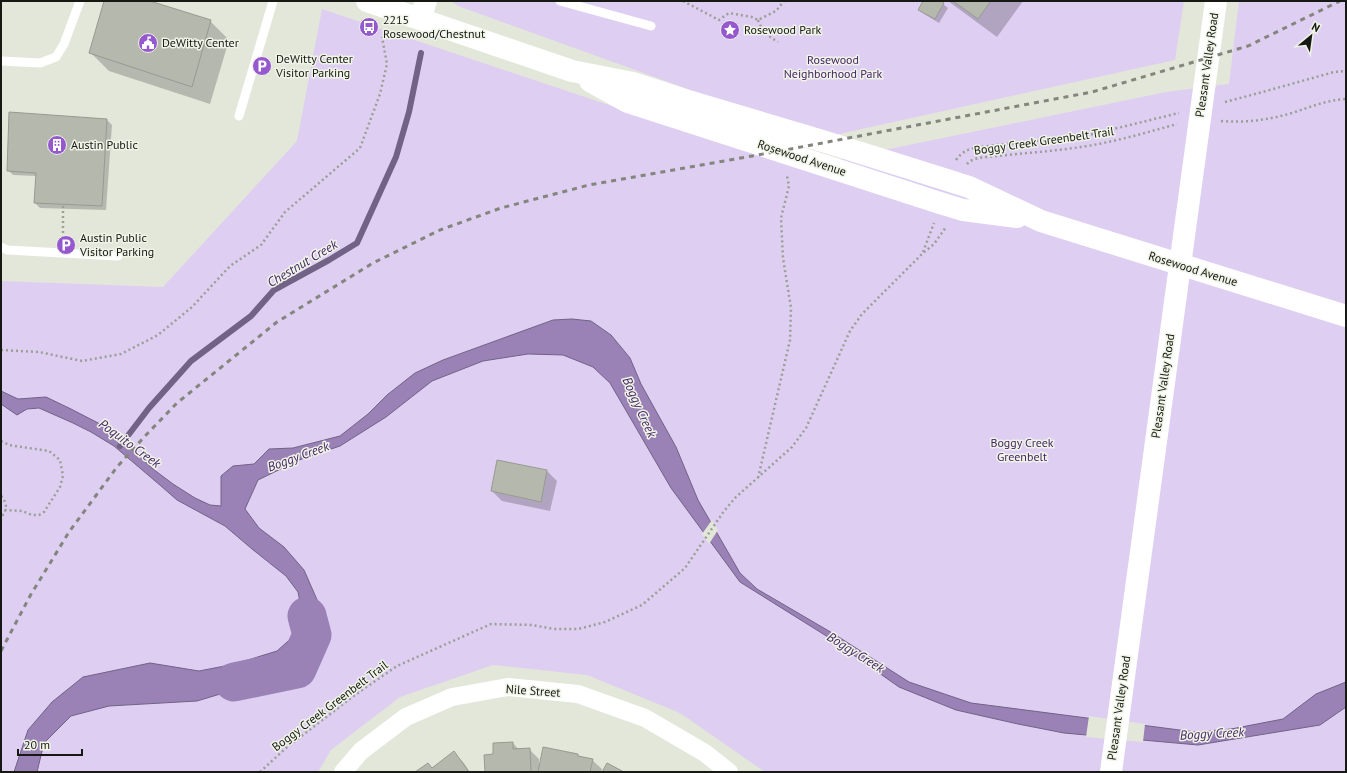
<svg xmlns="http://www.w3.org/2000/svg" width="1347" height="773" viewBox="0 0 1347 773" font-family="'PT Sans',sans-serif">
  <rect width="100%" height="100%" fill="#e2e7da"/>
  <path fill="#decef2" d="M 451,1 L 1184,1 L 1175,60 L 830,136 L 710,97 L 458,6 Z
    M 1239,1 L 1346,1 L 1346,772 L 765,772 L 680,713 L 587,675 L 493,665 L 400,697 L 331,750 L 318,772 L 1,772 L 1,281 L 163,287 L 297,141 L 322,9 L 797,168 L 1166,92 L 1229,84 Z"/>
  <path fill="#9a82b6" stroke="#726285" d="M 572,319 L 591,321 L 611,335 L 630,358 L 641,384 L 676,447 L 698,500 L 740,573 L 757,589 L 834,634 L 909,682 L 971,703 L 1195,732 L 1231,729 L 1283,719 L 1316,694 L 1346,682 L 1346,707 L 1320,725 L 1198,745 L 1064,733 L 1018,724 L 956,710 L 899,687 L 828,637 L 740,582 L 671,488 L 610,383 L 593,367 L 563,355 L 528,354 L 483,361 L 432,381 L 386,417 L 340,446 L 299,460 L 258,480 L 245,509 L 259,528 L 284,547 L 304,570 L 318,602 L 320,644 L 307,662 L 257,683 L 197,701 L 109,706 L 71,716 L 44,743 L 37,772 L 14,772 L 28,730 L 52,702 L 83,677 L 150,663 L 199,671 L 235,664 L 277,651 L 305,626 L 298,592 L 286,576 L 252,549 L 225,526 L 177,500 L 161,486 L 114,446 L 91,432 L 73,423 L 39,408 L 27,409 L 17,415 L 1,404 L 1,391 L 18,399 L 46,397 L 71,409 L 102,425 L 120,438 L 153,469 L 173,484 L 195,498 L 210,505 L 221,506 L 221,476 L 233,466 L 254,464 L 269,449 L 293,448 L 340,436 L 368,414 L 387,395 L 415,373 L 443,360 L 553,320 Z"/>
  <path fill="#e2e7da" d="M 712,520 L 718,530 L 709,544 L 702,534 Z
    M 1089,716 L 1145,724 L 1143,742 L 1086,737 Z"/>
  <path fill="#0003" d="M 105,1 L 147,1 L 210,21 L 229,40 L 210,104 L 109,71 L 90,52 Z
    M 924,1 L 939,1 L 948,8 L 939,23 L 924,14 L 919,9 Z
    M 948,1 L 1023,1 L 997,37 Z
    M 10,113 L 107,120 L 112,125 L 106,210 L 40,208 L 35,203 L 37,176 L 13,175 L 8,170 Z
    M 498,461 L 547,471 L 557,481 L 550,511 L 502,501 L 492,491 Z
    M 513,743 L 519,750 L 529,749 L 539,759 L 539,765 L 578,755 L 580,757 L 592,760 L 602,769 L 601,772 L 486,772 L 494,755 Z
    M 454,753 L 463,762 L 470,772 L 417,772 L 432,768 Z"/>
  <g fill="none" stroke-linecap="round" stroke-linejoin="round">
    <path stroke="#726285" stroke-width="6" d="M 120,446 L 149,408 L 191,361 L 251,316 L 274,290 L 329,260 L 357,243 L 396,157 L 409,112 L 421,53"/>
    <path stroke="#9a82b6" stroke-width="39" d="M 234,682 L 297,669 L 312,635 L 307,616"/>
  </g>
  <path fill="#b5b9ad" stroke="#979b8f" d="M 104,1 L 150,1 L 211,20 L 192,87 L 89,53 Z
    M 923,1 L 941,1 L 944,3 L 935,19 L 918,10 Z
    M 953,1 L 991,1 L 978,19 Z
    M 9,112 L 107,119 L 102,206 L 34,203 L 36,173 L 7,171 Z
    M 497,460 L 547,470 L 541,502 L 491,491 Z
    M 513,742 L 513,749 L 530,748 L 531,772 L 485,772 L 484,755 L 493,754 L 493,743 Z
    M 543,747 L 578,754 L 578,756 L 593,759 L 590,772 L 538,772 Z
    M 454,751 L 469,772 L 415,772 L 428,763 L 432,768 Z
    M 607,763 L 624,772 L 602,772 Z"/>
  <g fill="none" stroke-linecap="round" stroke-linejoin="round">
    <path stroke="#9b9f95" stroke-width="2.5" stroke-dasharray="2 3" stroke-linecap="butt" d="M 683,1 L 719,20 L 729,13 L 752,17 L 758,20 L 776,11 L 784,1
      M 758,20 C 762,31 768,36 778,42
      M 1225,102 L 1259,93 L 1334,72 L 1346,71
      M 1221,121 C 1246,123 1268,120 1292,113 C 1310,107 1327,100 1346,99
      M 956,160 C 963,151 968,149 979,147 L 1089,135 L 1179,113
      M 967,164 L 970,161 L 978,158 C 1012,154 1047,152 1081,147 C 1114,142 1145,133 1177,124
      M 63,238 L 63,204
      M 923,252 L 934,223
      M 1,350 L 39,352 L 82,361 L 121,354 L 158,335 L 192,307 L 230,266 L 261,245 L 285,212 L 360,148 L 380,94 L 387,64 L 382,37
      M 1,441 L 9,445 L 49,451 L 60,460 L 63,476 L 60,487 L 44,512 L 39,515 L 32,515 L 22,511 L 5,510
      M 758,478 L 790,340 L 791,308 L 783,258 L 781,218 L 789,186 L 787,176
      M 1,496 C 7,502 8,510 1,517
      M 260,772 L 286,748 L 355,695 L 397,666 L 491,624 L 532,625 L 554,629 L 578,629 L 605,622 L 642,605 L 685,568 L 724,511 L 736,497 L 792,447 L 806,428 L 850,331 L 862,314 L 922,254 L 934,244 L 946,227"/>
    <path stroke="#fff" stroke-width="9" d="M 560,1 L 651,26
      M 1,61 L 40,63 L 56,57 L 64,44 L 80,1
      M 239,116 L 273,1
      M 1,247 L 7,250 L 118,256"/>
    <path stroke="#fff" stroke-width="18" d="M 343,772 L 361,751 L 406,717 L 452,697 L 508,687 L 578,694 L 645,718 L 705,753 L 729,772"/>
    <path stroke="#fff" stroke-width="22" d="M 367,1 L 572,71 L 633,83 L 685,100 L 826,142 L 947,180 L 969,187 L 1041,221 L 1346,316
      M 420,19 L 426,1
      M 590,81 L 628,102 L 940,203 L 963,210 L 1017,217"/>
    <path stroke="#fff" stroke-width="22" d="M 1111,772 L 1216,1"/>
    <path stroke="#82867c" stroke-width="3" stroke-dasharray="5 5" stroke-linecap="butt" d="M 1,651 L 30,596 L 69,532 L 117,467 L 146,435 L 177,403 L 277,322 L 373,263 L 440,230 L 501,208 L 589,185 L 780,151 L 1092,92 L 1248,46 L 1340,1"/>
  </g>
  <defs>
    <symbol id="bus-disc" viewBox="-11 -11 22 22"><circle r="9.5" fill="#9558ce" stroke="#eff4e7"/><path d="M-5-6H5V4H4V6H2V4H-2V6H-4V4H-5ZM-3.5-4V0h7V-4ZM-3.5 1.2v1.5H-2V1.2ZM2 1.2v1.5H3.5V1.2Z" fill="#fff"/></symbol>
    <symbol id="sight-disc" viewBox="-11 -11 22 22"><circle r="9.5" fill="#9558ce" stroke="#eff4e7"/><path d="M0-6L1.8-2.2L6-1.7L2.9 1.2L3.7 5.4L0 3.3L-3.7 5.4L-2.9 1.2L-6-1.7L-1.8-2.2Z" fill="#fff"/></symbol>
    <symbol id="civic-disc" viewBox="-11 -11 22 22"><circle r="9.5" fill="#9558ce" stroke="#eff4e7"/><path d="M-.6-6.5H3V-4.5H.6V-3L4-1V1h2V6H-6V1h2V-1L-.6-3ZM-1.2 2.5V6h2.4V2.5Z" fill="#fff"/></symbol>
    <symbol id="parking-disc" viewBox="-11 -11 22 22"><circle r="9.5" fill="#9558ce" stroke="#eff4e7"/><path d="M-3.5-5.5H1a3.5 3.5 0 0 1 0 7H-1V5.5H-3.5ZM-1-3.4V-.6H.8a1.4 1.4 0 0 0 0-2.8Z" fill="#fff"/></symbol>
    <symbol id="building-disc" viewBox="-11 -11 22 22"><circle r="9.5" fill="#9558ce" stroke="#eff4e7"/><path d="M-4-6H4V6H1V3H-1V6H-4ZM-2.5-4.3h1.7v1.8h-1.7ZM.8-4.3h1.7v1.8H.8ZM-2.5-1h1.7V.8h-1.7ZM.8-1h1.7V.8H.8Z" fill="#fff"/></symbol>
  </defs>
  <g fill-rule="evenodd">
    <use href="#bus-disc" x="358" y="16" width="22" height="22"/>
    <use href="#sight-disc" x="719" y="19" width="22" height="22"/>
    <use href="#civic-disc" x="137" y="32" width="22" height="22"/>
    <use href="#parking-disc" x="251" y="55" width="22" height="22"/>
    <use href="#building-disc" x="46" y="134" width="22" height="22"/>
    <use href="#parking-disc" x="55" y="234" width="22" height="22"/>
  </g>
  <g text-anchor="middle" stroke-width="3" stroke-linejoin="round" paint-order="stroke">
    <g font-size="12" fill="#161813" stroke="#eff4e7" text-anchor="start">
      <text x="383" y="24">2215<tspan x="383" dy="14">Rosewood/Chestnut</tspan></text>
      <text x="744" y="34">Rosewood Park</text>
      <text x="162" y="47">DeWitty Center</text>
      <text x="276" y="63">DeWitty Center<tspan x="276" dy="14">Visitor Parking</tspan></text>
      <text x="71" y="149">Austin Public</text>
      <text x="80" y="242">Austin Public<tspan x="80" dy="14">Visitor Parking</tspan></text>
    </g>
    <g font-size="12" fill="#472565" stroke="#eff4e7">
      <text x="833" y="64">Rosewood<tspan x="833" dy="14">Neighborhood Park</tspan></text>
      <text x="1022" y="447">Boggy Creek<tspan x="1022" dy="14">Greenbelt</tspan></text>
    </g>
    <g font-size="12" fill="#161813" stroke="#eff4e7">
      <text transform="translate(1207 65) rotate(-82)" y="4">Pleasant Valley Road</text>
      <text transform="translate(1044 141) rotate(-8)" y="4">Boggy Creek Greenbelt Trail</text>
      <text transform="translate(802 158) rotate(18)" y="4">Rosewood Avenue</text>
      <text transform="translate(1193 269) rotate(17)" y="4">Rosewood Avenue</text>
      <text transform="translate(1163 386) rotate(-82)" y="4">Pleasant Valley Road</text>
      <text transform="translate(533 691) rotate(4)" y="4">Nile Street</text>
      <text transform="translate(330 706) rotate(-37)" y="4">Boggy Creek Greenbelt Trail</text>
      <text transform="translate(1119 708) rotate(-82)" y="4">Pleasant Valley Road</text>
    </g>
    <g font-size="13" font-style="italic" fill="#472566" stroke="#eff4e7">
      <text transform="translate(302 263) rotate(-31)" y="5">Chestnut Creek</text>
      <text transform="translate(640 407) rotate(66)" y="5">Boggy Creek</text>
      <text transform="translate(130 443) rotate(36)" y="5">Poquito Creek</text>
      <text transform="translate(298 456) rotate(-20)" y="5">Boggy Creek</text>
      <text transform="translate(856 652) rotate(32)" y="5">Boggy Creek</text>
      <text transform="translate(1212 733) rotate(-3)" y="5">Boggy Creek</text>
    </g>
  </g>
  <rect width="1347" height="773" fill="none" stroke="#161813" stroke-width="4"/>
  <g transform="translate(1311 36) rotate(29)" stroke="#eff4e7" stroke-width="3" paint-order="stroke">
  <path d="M0-3L7 15L0 10L-7 15Z" fill="#161813"/>
  <text y="-6" font-size="11" font-weight="bold" text-anchor="middle" fill="#161813">N</text>
  </g>
  <path d="M18 749v6h64v-6" fill="none" stroke="#161813" stroke-width="2"/>
  <text x="24" y="749" font-size="12" fill="#161813" stroke="#eff4e7" stroke-width="3" paint-order="stroke">20 m</text>
</svg>
